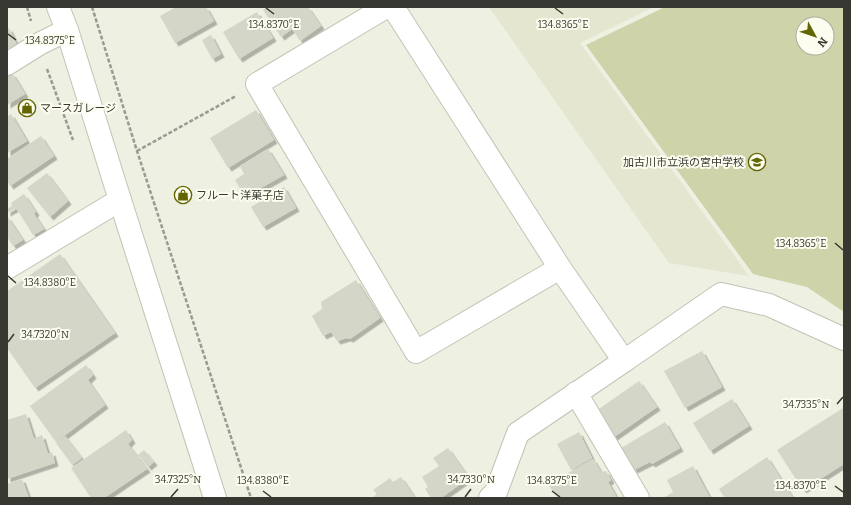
<svg xmlns="http://www.w3.org/2000/svg" width="851" height="505" viewBox="0 0 851 505" font-family="Bitter,'Noto Sans JP',serif">
  <defs>
    <filter id="shadow"><feDropShadow dx="3.5" dy="3.5" stdDeviation="0" flood-color="#0004"/></filter>
  </defs>
  <rect width="100%" height="100%" fill="#eef0e2"/>
  <path fill="#e4e6d0" d="M 489,7 L 654,7 L 580,43 L 749,276 L 669,263 Z"/>
  <path fill="#cfd3a9" fill-rule="evenodd" d="M 665,7 L 844,7 L 844,312 L 807,287 L 753,274 L 586,45 ZM 803,24 L 827,24 L 827,48 L 803,48 Z"/>
  <path fill="#d4d6c8" filter="url(#shadow)" d="M 176,7 L 206,7 L 214,21 L 175,43 L 160,16 Z
    M 267,7 L 308,7 L 321,26 L 300,41 L 292,29 L 281,37 L 263,10 Z
    M 257,12 L 273,38 L 239,59 L 223,32 Z
    M 9,28 L 17,45 L 7,49 L 7,29 Z
    M 211,35 L 221,54 L 212,59 L 202,40 Z
    M 12,73 L 25,94 L 7,105 L 7,76 Z
    M 256,110 L 274,140 L 228,168 L 210,138 Z
    M 11,114 L 27,141 L 7,153 L 7,117 Z
    M 41,136 L 54,156 L 10,186 L 7,181 L 7,159 Z
    M 268,149 L 284,175 L 245,197 L 235,180 L 244,174 L 240,166 Z
    M 47,173 L 68,201 L 50,217 L 27,188 Z
    M 284,187 L 296,208 L 263,227 L 251,207 Z
    M 24,194 L 36,212 L 34,214 L 44,229 L 33,235 L 16,208 L 7,213 L 7,209 L 12,206 L 11,203 Z
    M 7,216 L 23,240 L 13,246 L 7,237 Z
    M 60,254 L 115,333 L 35,388 L 7,348 L 7,291 Z
    M 356,280 L 380,318 L 350,339 L 347,338 L 337,341 L 331,332 L 323,336 L 312,316 L 322,309 L 321,302 Z
    M 702,351 L 722,387 L 685,408 L 664,371 Z
    M 86,365 L 93,375 L 88,380 L 105,405 L 56,442 L 30,406 Z
    M 639,381 L 657,407 L 614,437 L 596,411 Z
    M 732,399 L 749,426 L 710,451 L 693,423 Z
    M 843,408 L 844,409 L 844,464 L 803,490 L 777,450 Z
    M 26,414 L 34,439 L 42,435 L 48,454 L 52,452 L 55,463 L 7,479 L 7,420 Z
    M 665,422 L 680,448 L 652,464 L 650,462 L 634,470 L 621,448 Z
    M 126,430 L 132,440 L 128,444 L 147,469 L 104,498 L 91,498 L 71,468 Z
    M 579,432 L 592,458 L 571,470 L 557,444 Z
    M 65,436 L 82,458 L 72,465 L 56,443 Z
    M 448,448 L 469,478 L 441,498 L 431,498 L 425,489 L 428,487 L 422,477 L 439,466 L 433,458 Z
    M 144,450 L 154,462 L 148,467 L 138,455 Z
    M 767,457 L 793,498 L 725,498 L 719,489 Z
    M 593,459 L 601,472 L 606,471 L 611,480 L 608,482 L 617,498 L 557,498 L 548,484 Z
    M 693,466 L 710,498 L 663,498 L 673,492 L 667,480 Z
    M 401,477 L 415,498 L 372,498 L 377,494 L 373,490 L 390,478 L 393,482 Z
    M 22,479 L 29,498 L 9,498 L 7,493 L 7,484 Z"/>
  <g fill="none" stroke-linecap="round" stroke-linejoin="round">
    <defs>
      <path id="street" d="M 386,7 L 257,84 L 416,352 L 560,268
        M 393,7 L 560,268 L 624,361 L 721,294 L 769,305 L 844,339
        M 7,64 L 39,44 L 67,30
        M 7,268 L 120,200
        M 576,393 L 638,498"/>
      <path id="secondary" d="M 58,7 L 67,30 L 120,200 L 215,498
        M 490,498 L 496,492 L 518,433 L 624,361"/>
    </defs>
    <use href="#street" stroke="#c1c3b5" stroke-width="24"/>
    <use href="#secondary" stroke="#c1c3b5" stroke-width="24"/>
    <path stroke="#999a90" stroke-width="2.5" stroke-dasharray="4 2" stroke-linecap="butt" d="M 27,7 L 31,21
      M 92,7 L 137,151 L 251,498
      M 47,69 L 73,140
      M 137,151 L 236,96"/>
    <use href="#street" stroke="#fff" stroke-width="22"/>
    <use href="#secondary" stroke="#fff" stroke-width="22"/>
  </g>
  <path fill="none" stroke="#373832" stroke-width="1.5" d="M 266,8 L 274,14M 555,8 L 563,14M 8,34 L 16,40M 835,243 L 843,250M 8,276 L 16,283M 8,342 L 14,334M 837,404 L 843,397M 835,486 L 843,492M 263,491 L 271,497M 552,491 L 560,497M 171,497 L 178,489M 465,497 L 471,489"/>
  <defs>
    <symbol id="shop-ring" viewBox="-11 -11 22 22"><circle r="9.5" fill="#fcfdef" stroke="#626501" stroke-width="1.5"/><path d="M-5-2.5h2.3a2.7 3.5 0 0 1 5.4 0H5L5.5 6h-11ZM-1.5-2.5h3a1.5 2.3 0 0 0-3 0Z" fill="#626501"/></symbol>
    <symbol id="school-ring" viewBox="-11 -11 22 22"><circle r="9.5" fill="#fcfdef" stroke="#626501" stroke-width="1.5"/><path d="M0-5L7-2L0 1L-7-2ZM-4 1L0 2.5L4 1V4Q0 6-4 4Z" fill="#626501"/></symbol>
  </defs>
  <g fill-rule="evenodd">
    <use href="#shop-ring" x="17" y="98" width="20" height="20"/>
    <use href="#school-ring" x="747" y="152" width="20" height="20"/>
    <use href="#shop-ring" x="173" y="185" width="20" height="20"/>
  </g>
  <g text-anchor="middle" stroke-width="4" stroke-linejoin="round" paint-order="stroke">
    <g font-size="11" fill="#373832" stroke="#fcfdef" text-anchor="start">
      <text x="40" y="112">マースガレージ</text>
      <text x="744" y="166" text-anchor="end">加古川市立浜の宮中学校</text>
      <text x="196" y="199">フルート洋菓子店</text>
    </g>
  </g>
  <g font-size="10" text-anchor="middle" fill="#373832" stroke="#fcfdef" stroke-width="4" stroke-linejoin="round" paint-order="stroke">
    <text x="274" y="28">134.8370°E</text>
    <text x="563" y="28">134.8365°E</text>
    <text x="50" y="44">134.8375°E</text>
    <text x="801" y="247">134.8365°E</text>
    <text x="50" y="286">134.8380°E</text>
    <text x="45" y="338">34.7320°N</text>
    <text x="806" y="408">34.7335°N</text>
    <text x="178" y="483">34.7325°N</text>
    <text x="471" y="483">34.7330°N</text>
    <text x="263" y="484">134.8380°E</text>
    <text x="552" y="484">134.8375°E</text>
    <text x="801" y="489">134.8370°E</text>
  </g>
  <rect width="851" height="505" fill="none" stroke="#373832" stroke-width="16"/>
  <g transform="translate(815 36) rotate(130)"><circle r="19" fill="#fcfdef" stroke="#adaea3"/>
  <path d="M0-3L7 15L0 10L-7 15Z" fill="#626501"/>
  <text y="-6" font-size="11" font-weight="bold" text-anchor="middle" fill="#373832">N</text>
  </g>
</svg>
